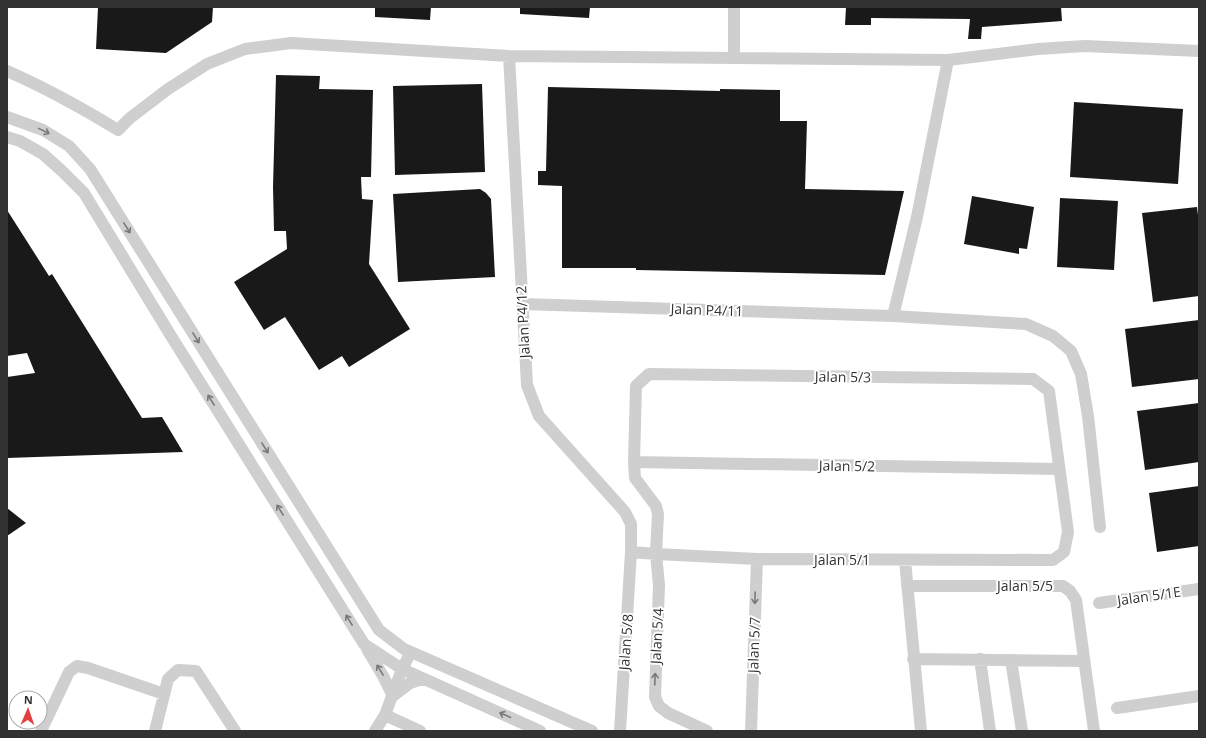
<svg xmlns="http://www.w3.org/2000/svg" width="1206" height="738" viewBox="0 0 1206 738" font-family="'Open Sans',sans-serif">
  <rect width="100%" height="100%" fill="#fff"/>
  <path fill="#191919" d="M 98,7 L 213,7 L 212,22 L 166,53 L 96,49 Z
    M 375,7 L 431,7 L 430,20 L 375,17 Z
    M 520,7 L 590,7 L 589,18 L 520,14 Z
    M 846,7 L 1061,7 L 1062,21 L 982,27 L 981,39 L 968,39 L 970,19 L 871,18 L 871,25 L 845,25 Z
    M 276,75 L 320,76 L 319,89 L 373,90 L 371,177 L 361,177 L 362,199 L 373,200 L 369,264 L 410,329 L 349,367 L 342,356 L 319,370 L 285,317 L 264,330 L 234,282 L 287,249 L 286,231 L 274,231 L 273,187 Z
    M 482,84 L 485,172 L 395,175 L 393,86 Z
    M 548,87 L 720,91 L 720,89 L 780,90 L 780,121 L 807,121 L 805,189 L 904,191 L 885,275 L 636,270 L 636,268 L 562,268 L 562,186 L 538,185 L 538,171 L 546,171 Z
    M 1074,102 L 1183,109 L 1178,184 L 1070,177 Z
    M 480,189 L 486,193 L 491,199 L 495,277 L 398,282 L 393,194 Z
    M 972,196 L 1034,207 L 1027,249 L 1019,248 L 1019,254 L 964,244 Z
    M 1060,198 L 1118,201 L 1114,270 L 1057,267 Z
    M 1197,207 L 1199,223 L 1199,296 L 1153,302 L 1142,213 Z
    M 7,210 L 49,276 L 52,274 L 142,418 L 162,417 L 183,452 L 7,458 L 7,377 L 35,373 L 27,353 L 7,356 Z
    M 1199,320 L 1199,379 L 1132,387 L 1125,329 Z
    M 1199,403 L 1199,462 L 1145,470 L 1137,411 Z
    M 1199,486 L 1199,546 L 1157,552 L 1149,493 Z
    M 7,508 L 26,523 L 7,536 Z"/>
  <g fill="none" stroke-linecap="round" stroke-linejoin="round">
    <path stroke="#cfcfcf" stroke-width="12" d="M 509,56 L 527,385 L 539,416 L 625,512 L 631,524 L 631,552 L 620,731
      M 734,58 L 734,7
      M 7,71 C 46,88 82,108 118,130 L 130,118 L 168,89 L 207,64 L 245,49 L 291,43 L 509,56 L 948,60 L 1038,49 L 1085,46 L 1199,51
      M 7,117 L 43,130 L 69,146 L 90,169 L 379,630 L 404,649 L 592,731
      M 7,137 L 20,141 L 43,154 L 62,171 L 84,193 L 171,336 L 364,644 L 402,669 L 540,731
      M 522,304 L 893,316 L 1026,324 L 1053,336 L 1071,351 L 1081,374 L 1088,416 L 1100,527
      M 893,316 L 917,217 L 948,60
      M 634,462 L 1059,469
      M 631,552 L 656,554 L 757,559 L 1053,560 L 1064,552 L 1068,532 L 1049,391 L 1033,379 L 649,374 L 636,386 L 634,462 L 635,478 L 656,506 L 658,514 L 656,554 L 659,585 L 655,697 L 659,706 L 668,713 L 707,731
      M 905,560 L 921,731
      M 907,586 L 1063,586 L 1070,591 L 1076,600 L 1094,731
      M 1099,603 L 1199,589
      M 367,649 L 383,676 L 393,696 L 410,683 L 422,679
      M 913,659 L 1084,661
      M 980,659 L 990,731
      M 1011,660 L 1022,731
      M 1117,708 L 1199,696
      M 385,715 L 420,731
      M 41,731 L 69,672 L 77,666 L 88,668 L 164,694
      M 155,731 L 168,679 L 178,670 L 196,671 L 235,731
      M 375,731 L 385,715 L 402,669 L 411,652
      M 751,731 L 757,559"/>
  </g>
  <defs><path id="oneway-shaft" d="M-6 0H5M1.5-3L5.5 0L1.5 3" fill="none" stroke-width="1.6" stroke-linecap="round" stroke-linejoin="round"/></defs>
  <g stroke="#797979">
    <use href="#oneway-shaft" transform="translate(44 131) rotate(26)"/>
    <use href="#oneway-shaft" transform="translate(127 228) rotate(58)"/>
    <use href="#oneway-shaft" transform="translate(196 338) rotate(58)"/>
    <use href="#oneway-shaft" transform="translate(211 400) rotate(-122)"/>
    <use href="#oneway-shaft" transform="translate(265 448) rotate(58)"/>
    <use href="#oneway-shaft" transform="translate(280 510) rotate(-122)"/>
    <use href="#oneway-shaft" transform="translate(755 598) rotate(92)"/>
    <use href="#oneway-shaft" transform="translate(349 620) rotate(-122)"/>
    <use href="#oneway-shaft" transform="translate(380 670) rotate(-122)"/>
    <use href="#oneway-shaft" transform="translate(655 679) rotate(-88)"/>
    <use href="#oneway-shaft" transform="translate(505 715) rotate(-156)"/>
  </g>
  <g text-anchor="middle" stroke-width="4" stroke-linejoin="round" paint-order="stroke">
    <g font-size="14" fill="#323232" stroke="#fff">
      <text transform="translate(707 310) rotate(2)" y="5">Jalan P4/11</text>
      <text transform="translate(523 322) rotate(-93)" y="5">Jalan P4/12</text>
      <text transform="translate(843 377) rotate(1)" y="5">Jalan 5/3</text>
      <text transform="translate(847 466) rotate(1)" y="5">Jalan 5/2</text>
      <text x="842" y="565">Jalan 5/1</text>
      <text x="1025" y="591">Jalan 5/5</text>
      <text transform="translate(1149 596) rotate(-8)" y="5">Jalan 5/1E</text>
      <text transform="translate(657 636) rotate(-87)" y="5">Jalan 5/4</text>
      <text transform="translate(626 642) rotate(-86)" y="5">Jalan 5/8</text>
      <text transform="translate(754 645) rotate(-88)" y="5">Jalan 5/7</text>
    </g>
  </g>
  <rect width="1206" height="738" fill="none" stroke="#323232" stroke-width="16"/>
  <g transform="translate(28 710) rotate(2)"><circle r="19" fill="#ffffff" stroke="#adadad"/>
  <path d="M0-3L7 15L0 10L-7 15Z" fill="#e03f3d"/>
  <text y="-6" font-size="11" font-weight="bold" text-anchor="middle" fill="#323232">N</text>
  </g>
</svg>
